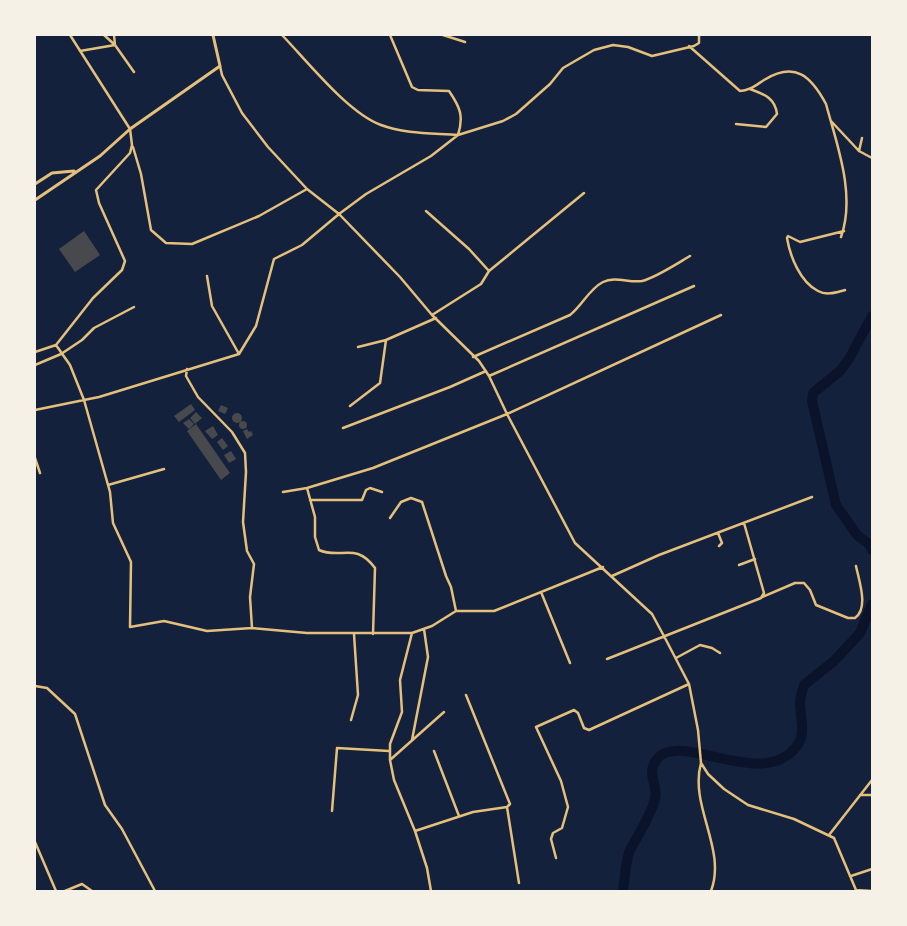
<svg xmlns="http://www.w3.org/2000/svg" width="907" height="926" viewBox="0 0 907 926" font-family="Commissioner,sans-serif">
  <rect width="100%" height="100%" fill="#14213d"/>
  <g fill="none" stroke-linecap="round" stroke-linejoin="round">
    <path stroke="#0b132b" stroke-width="10" d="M 872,316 L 849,359 L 840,371 L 813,393 L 812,401 L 836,505 L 857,535 L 870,545 L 872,550
      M 623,891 C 625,878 625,862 630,850 C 639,833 650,818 655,799 C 659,784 645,775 657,759 C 679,730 762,791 796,747 C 807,734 800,718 800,703 C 800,697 802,691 804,685 L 834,661 L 860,633 L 872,604"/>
  </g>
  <path fill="#48494c" d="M 84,231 L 100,255 L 75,272 L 59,249 Z
    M 191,404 L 195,410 L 179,422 L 174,416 Z
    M 221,405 L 228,408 L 225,414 L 218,411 Z
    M 196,412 L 202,418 L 195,424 L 190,418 Z
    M232 418a5 5 0 1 1 10 0a5 5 0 1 1-10 0Z
    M 189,419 L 194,424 L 189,429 L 183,423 Z
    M239 425a4 4 0 1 1 8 0a4 4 0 1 1-8 0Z
    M 196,424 L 230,473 L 221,480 L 187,431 Z
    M 213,426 L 218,435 L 212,439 L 205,431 Z
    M 247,429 L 249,432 L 251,431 L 253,435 L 247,439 L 243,431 Z
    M 222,438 L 228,446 L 223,450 L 217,442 Z
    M 231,451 L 236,459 L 229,463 L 224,455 Z"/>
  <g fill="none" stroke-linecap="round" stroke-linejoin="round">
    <path stroke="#e5c07b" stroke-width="2.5" d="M 104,35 L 115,45 L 134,72
      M 390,35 L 412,87 L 418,90 L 449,91 C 460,107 464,116 458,135 L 503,121 L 516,114 L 550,84 L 563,68 L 594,50 L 613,45 L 628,47 L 652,56 L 694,46 L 699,43 L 699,35
      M 443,35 L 465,42
      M 689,46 L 740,91 C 749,91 756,85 764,80 C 795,61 811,76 826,104 C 837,145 856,195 841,237
      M 80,51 L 115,45 L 114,35
      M 220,66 L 222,75 L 242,113 L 268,147 L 307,189 L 339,214 L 400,277 L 432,315 L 479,361 L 489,376 L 507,414 L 575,543 L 652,614 L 665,638 L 689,684 L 698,730 L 701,763 L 708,774 L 724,789 L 748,805 L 794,819 L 834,838 L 856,890 L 872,891
      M 831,121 L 859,151 L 872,158
      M 736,124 L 766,127 L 777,114 C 775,97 763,94 750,89
      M 133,147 L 141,174 L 151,230 L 166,243 L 192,244 L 259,216 L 307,189
      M 859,151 L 862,138
      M 426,211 L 469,249 L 489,271
      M 844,231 L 800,242 L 788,236 L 787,238 C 790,256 800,282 818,291 C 827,296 837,292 845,290
      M 207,276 L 212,306 L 239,354
      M 432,315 L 481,284 L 489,271 L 584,193
      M 56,345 L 70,365 L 84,400 L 99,397 L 239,354 L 256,326 L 274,259 L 302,245 L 339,214 L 366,194 L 431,156 L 458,135 C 433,133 405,134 381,125 C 348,113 307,61 282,35
      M 358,347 L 386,340
      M 35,352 L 56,345 L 93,298 L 122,270 L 125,261 L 99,203 L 96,190 L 130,153 L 132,145 L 130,129 L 70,35
      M 473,357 L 570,315 C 582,306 589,289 603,282 C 615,276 629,283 642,281 C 655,278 678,263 690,256
      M 35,365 L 61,354 L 82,340 L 94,328 L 134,307
      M 489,376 L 694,286
      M 350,406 L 380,383 L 386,340 L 436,318
      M 35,410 L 84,400 L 110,492 L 113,523 L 131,562 L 130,627 L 164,621 L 207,631 L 252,628 L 250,597 L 254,564 L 247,551 L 243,522 L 246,472 L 245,453 L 232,432 L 198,397 L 186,376 L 187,369
      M 343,428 L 450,387 L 486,371
      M 35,458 L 40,473
      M 108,485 L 164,469
      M 307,488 L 315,517 L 315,537 L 319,550 C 341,560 355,541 375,568 L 373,634
      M 283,492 L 307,488 L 373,468 L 507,414 L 721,315
      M 310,500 L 362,500 L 366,490 L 370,488 L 382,492
      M 390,518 L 401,502 L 411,498 L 422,502 L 446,576 L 451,587 L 456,611
      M 718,533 L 722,543 L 719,546
      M 739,565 L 755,559
      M 612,576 L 659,555 L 812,497
      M 541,592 L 570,663
      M 762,597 L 795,583 L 804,583 L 810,590 L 816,605 L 848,618 L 855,618 C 869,608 859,581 856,566
      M 252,628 L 307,633 L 412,633 L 432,626 L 456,611 L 494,611 L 603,567
      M 412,633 L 400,680 L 402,712 L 390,744 L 390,760 L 394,780 L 415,831 L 473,812 L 507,807 L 510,804 L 466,695
      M 676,658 L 700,645 L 712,648 L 720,653
      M 607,659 L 761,598 L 764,593 L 744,523
      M 35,686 L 47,688 L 75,714 L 105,805 L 122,829 L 155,891
      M 351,720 L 358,695 L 354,634
      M 412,740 L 428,657 L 424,629
      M 434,751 L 459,816
      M 390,760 L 444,712
      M 701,763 C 689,806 727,849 711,891
      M 860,795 L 872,795
      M 507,807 L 519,883
      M 332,811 L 337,748 L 389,751
      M 415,831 L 427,868 L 431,891
      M 829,835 L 872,780
      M 35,842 L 56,891
      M 556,858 L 551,839 L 553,833 L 562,828 L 568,807 L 561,781 L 536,727 L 574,710 L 578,713 L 584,728 L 589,730 L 689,684
      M 851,876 L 872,869
      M 65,891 L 82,884 L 92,891"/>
    <path stroke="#e5c07b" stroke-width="3" d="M 35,184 L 52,173 L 74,171
      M 35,200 L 100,156 L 130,129 L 220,66 L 213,35"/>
  </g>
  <rect width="907" height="926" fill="none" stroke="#f6f1e7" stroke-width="72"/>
</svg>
